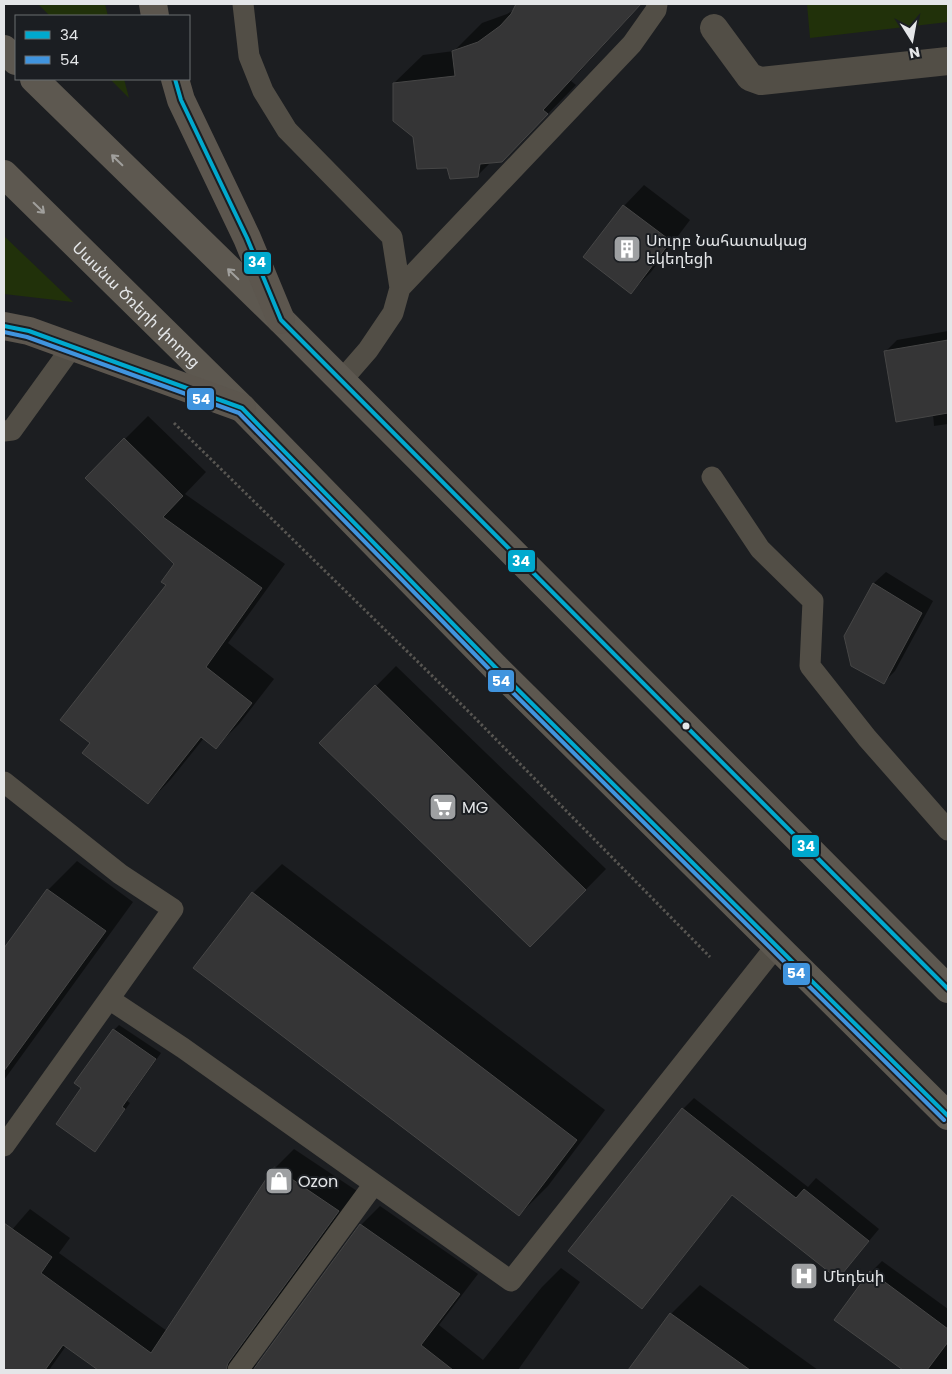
<svg xmlns="http://www.w3.org/2000/svg" width="952" height="1374" viewBox="0 0 952 1374" font-family="Poppins,'Noto Sans Armenian',sans-serif">
  <rect width="100%" height="100%" fill="#1c1e21"/>
  <path fill="#21310a" d="M 38,4 L 105,4 L 108,16 L 50,16 Z
    M 807,4 L 948,4 L 948,22 L 810,38 Z
    M 110,79 L 124,79 L 129,98 Z
    M 4,236 L 73,302 L 4,294 Z"/>
  <path fill="#0007" d="M 517,4 L 641,4 L 571,81 L 576,85 L 502,161 L 491,162 L 478,175 L 447,166 L 415,137 L 394,83 L 423,55 L 454,51 L 482,23 L 507,14 L 515,9 Z
    M 644,185 L 690,220 L 651,272 L 631,292 L 624,206 Z
    M 948,331 L 948,424 L 934,426 L 933,414 L 886,351 L 897,340 Z
    M 148,416 L 206,472 L 185,494 L 285,564 L 228,643 L 274,679 L 239,724 L 216,747 L 204,738 L 171,779 L 148,803 L 92,743 L 168,585 L 175,564 L 125,439 Z
    M 886,572 L 933,601 L 895,671 L 883,683 L 845,636 L 874,583 Z
    M 396,666 L 606,869 L 551,925 L 321,742 Z
    M 77,861 L 133,902 L 4,1080 L 4,950 L 48,890 Z
    M 282,864 L 605,1110 L 548,1186 L 519,1215 L 253,893 Z
    M 119,1025 L 161,1053 L 127,1101 L 130,1103 L 95,1151 L 83,1088 L 114,1030 Z
    M 694,1098 L 808,1187 L 816,1178 L 879,1229 L 838,1278 L 733,1194 L 642,1308 L 683,1109 Z
    M 294,1149 L 357,1191 L 256,1364 L 260,1363 L 361,1225 L 380,1206 L 478,1274 L 439,1325 L 483,1360 L 542,1287 L 561,1268 L 580,1282 L 518,1370 L 100,1370 L 66,1346 L 49,1370 L 4,1370 L 4,1239 L 30,1209 L 70,1238 L 59,1253 L 167,1331 L 275,1168 Z
    M 882,1261 L 948,1309 L 948,1370 L 905,1370 L 836,1320 L 871,1272 Z
    M 700,1285 L 818,1370 L 629,1370 L 671,1314 Z"/>
  <path fill="#353536" stroke="#464646" d="M 516,4 L 641,4 L 543,110 L 548,114 L 502,162 L 480,164 L 478,177 L 450,179 L 447,168 L 417,169 L 413,137 L 393,121 L 393,83 L 455,76 L 452,51 L 478,42 L 500,26 L 511,14 Z
    M 623,205 L 671,241 L 631,294 L 583,257 Z
    M 948,340 L 948,413 L 896,422 L 884,351 Z
    M 124,438 L 183,496 L 163,517 L 262,588 L 206,667 L 252,703 L 216,749 L 201,737 L 148,804 L 82,753 L 90,743 L 60,720 L 166,585 L 161,582 L 174,564 L 85,478 Z
    M 873,583 L 922,613 L 884,684 L 851,666 L 844,636 Z
    M 375,685 L 586,890 L 530,947 L 319,743 Z
    M 47,889 L 106,931 L 4,1071 L 4,948 Z
    M 252,892 L 577,1140 L 519,1216 L 193,968 Z
    M 113,1029 L 156,1059 L 122,1107 L 125,1109 L 95,1152 L 56,1124 L 81,1088 L 74,1083 Z
    M 682,1108 L 796,1198 L 804,1189 L 869,1241 L 838,1279 L 732,1195 L 642,1309 L 568,1251 Z
    M 274,1167 L 339,1211 L 228,1363 L 226,1370 L 98,1370 L 63,1345 L 45,1370 L 4,1370 L 4,1223 L 52,1257 L 41,1273 L 151,1353 Z
    M 360,1224 L 460,1294 L 421,1345 L 453,1370 L 253,1370 Z
    M 870,1271 L 948,1329 L 948,1342 L 927,1370 L 903,1370 L 834,1320 Z
    M 670,1313 L 750,1370 L 628,1370 Z"/>
  <g fill="none" stroke-linecap="round" stroke-linejoin="round">
    <path stroke="#585652" stroke-width="3" stroke-dasharray="2.5 2.5" stroke-linecap="butt" d="M 174,423 L 470,713 L 710,957"/>
    <path stroke="#524e46" stroke-width="21" d="M 243,4 L 249,56 L 263,91 L 287,130 L 392,237 L 400,288 L 393,313 L 368,350 L 341,381
      M 400,288 L 632,44 L 656,10 L 657,4
      M 4,431 L 12,430 L 72,347
      M 712,477 L 760,549 L 813,601 L 810,666 L 867,738 L 948,830
      M 4,782 L 120,874 L 173,909 L 109,999 L 183,1048 L 511,1281 L 777,945
      M 4,1146 L 109,999
      M 238,1370 L 374,1184"/>
    <path stroke="#524e46" stroke-width="28" d="M 714,28 L 750,77 L 761,81 L 948,61"/>
    <g stroke="#5d5850" stroke-width="28">
      <path d="M 4,49 L 16,61"/>
      <path d="M 34,79 L 281,320 L 948,989"/>
      <path id="s1" d="M 4,174 L 242,408 L 495,667 L 948,1116"/>
    </g>
    <path stroke="#5c564e" stroke-width="28" d="M 153,4 L 155,16
      M 175,79 L 181,100 L 247,238 L 281,320
      M 4,326 L 29,331 L 242,408"/>
    <defs>
      <path id="bus-1" d="M 175,79 L 181,100 L 247,238 L 281,320 L 948,989
        M 4,326 L 29,331 L 242,408 L 495,667 L 948,1116"/>
      <path id="bus-2" d="M 4,332 L 27,337 L 239,413 L 491,671 L 944,1120"/>
    </defs>
    <use href="#bus-1" stroke="#1b1e22" stroke-width="8"/>
    <use href="#bus-2" stroke="#1b1e22" stroke-width="8"/>
    <use href="#bus-1" stroke="#00a9ce" stroke-width="4"/>
    <use href="#bus-2" stroke="#4094de" stroke-width="4"/>
  </g>
  <defs><path id="oneway-shaft" d="M-6 0H5M1.5-3L5.5 0L1.5 3" fill="none" stroke-width="1.6" stroke-linecap="round" stroke-linejoin="round" transform="scale(1.25)"/></defs>
  <g stroke="#a09f9c">
    <use href="#oneway-shaft" transform="translate(117 160) rotate(-136)"/>
    <use href="#oneway-shaft" transform="translate(39 208) rotate(44)"/>
    <use href="#oneway-shaft" transform="translate(233 274) rotate(-136)"/>
  </g>
  <defs>
    <symbol id="building-square" viewBox="-11 -11 22 22"><rect x="-9" y="-9" width="18" height="18" rx="4" fill="#9ea0a2" stroke="#1b1e22"/><path d="M-4-6H4V6H1V3H-1V6H-4ZM-2.5-4.3h1.7v1.8h-1.7ZM.8-4.3h1.7v1.8H.8ZM-2.5-1h1.7V.8h-1.7ZM.8-1h1.7V.8H.8Z" fill="#fff"/></symbol>
    <symbol id="supermarket-square" viewBox="-11 -11 22 22"><rect x="-9" y="-9" width="18" height="18" rx="4" fill="#9ea0a2" stroke="#1b1e22"/><path d="M-6-5.5h2.5l.6 2H6L4.5 2H-2.5L-4.4-4H-6ZM-1.5 3.2a1.3 1.3 0 1 0 .1 0ZM3 3.2a1.3 1.3 0 1 0 .1 0Z" fill="#fff"/></symbol>
    <symbol id="shop-square" viewBox="-11 -11 22 22"><rect x="-9" y="-9" width="18" height="18" rx="4" fill="#9ea0a2" stroke="#1b1e22"/><path d="M-5-2.5h2.3a2.7 3.5 0 0 1 5.4 0H5L5.5 6h-11ZM-1.5-2.5h3a1.5 2.3 0 0 0-3 0Z" fill="#fff"/></symbol>
    <symbol id="hospital-square" viewBox="-11 -11 22 22"><rect x="-9" y="-9" width="18" height="18" rx="4" fill="#9ea0a2" stroke="#1b1e22"/><path d="M-5-5h3v3.5h4V-5h3V5h-3V1.5h-4V5h-3Z" fill="#fff"/></symbol>
  </defs>
  <g fill-rule="evenodd">
    <use href="#building-square" x="611" y="233" width="32" height="32"/>
    <use href="#supermarket-square" x="427" y="791" width="32" height="32"/>
    <use href="#shop-square" x="263" y="1165" width="32" height="32"/>
    <use href="#hospital-square" x="788" y="1260" width="32" height="32"/>
  </g>
  <circle fill="#e4e6e8" stroke="#1b1e22" stroke-width="2" cx="686" cy="726" r="4.5"/>
  <g text-anchor="middle" stroke-width="4" stroke-linejoin="round" paint-order="stroke">
    <g font-size="16" fill="#e4e6e8" stroke="#1b1e22" text-anchor="start">
      <text x="646" y="246">Սուրբ Նահատակաց<tspan x="646" dy="18">եկեղեցի</tspan></text>
      <text x="462" y="813">MG</text>
      <text x="298" y="1187">Ozon</text>
      <text x="823" y="1282">Մեդեսի</text>
    </g>
    <g font-size="16" fill="#e4e6e8" stroke="#1b1e22">
      <text dy="6" stroke="none"><textPath href="#s1" startOffset="186">Սասնա Ծռերի փողոց</textPath></text>
    </g>
  </g>
  <g stroke="#1b1e22" stroke-width="2">
    <rect x="243" y="251" width="29" height="24" rx="5" fill="#00a9ce"/>
    <rect x="186" y="387" width="29" height="24" rx="5" fill="#4094de"/>
    <rect x="507" y="549" width="29" height="24" rx="5" fill="#00a9ce"/>
    <rect x="487" y="669" width="28" height="24" rx="5" fill="#4094de"/>
    <rect x="791" y="834" width="29" height="24" rx="5" fill="#00a9ce"/>
    <rect x="782" y="962" width="29" height="24" rx="5" fill="#4094de"/>
  </g>
  <g font-size="14" text-anchor="middle" font-weight="bold" fill="#fff">
    <text x="257" y="267">34</text>
    <text x="201" y="404">54</text>
    <text x="521" y="566">34</text>
    <text x="501" y="686">54</text>
    <text x="806" y="851">34</text>
    <text x="796" y="978">54</text>
  </g>
  <rect width="952" height="1374" fill="none" stroke="#e4e6e8" stroke-width="10"/>
  <rect x="15" y="15" width="175" height="65" fill="#1b1e22" stroke="#6b6e71"/>
  <rect x="25" y="31" width="25" height="8" fill="#00a9ce" stroke="#6b6e71"/>
  <text x="60" y="40" font-size="15" fill="#e4e6e8">34</text>
  <rect x="25" y="56" width="25" height="8" fill="#4094de" stroke="#6b6e71"/>
  <text x="60" y="65" font-size="15" fill="#e4e6e8">54</text>
  <g transform="translate(912 40) rotate(169)" stroke="#1b1e22" stroke-width="4" paint-order="stroke">
  <path d="M0-4L9 19L0 12L-9 19Z" fill="#e4e6e8"/>
  <text y="-8" font-size="14" font-weight="bold" text-anchor="middle" fill="#e4e6e8">N</text>
  </g>
</svg>
